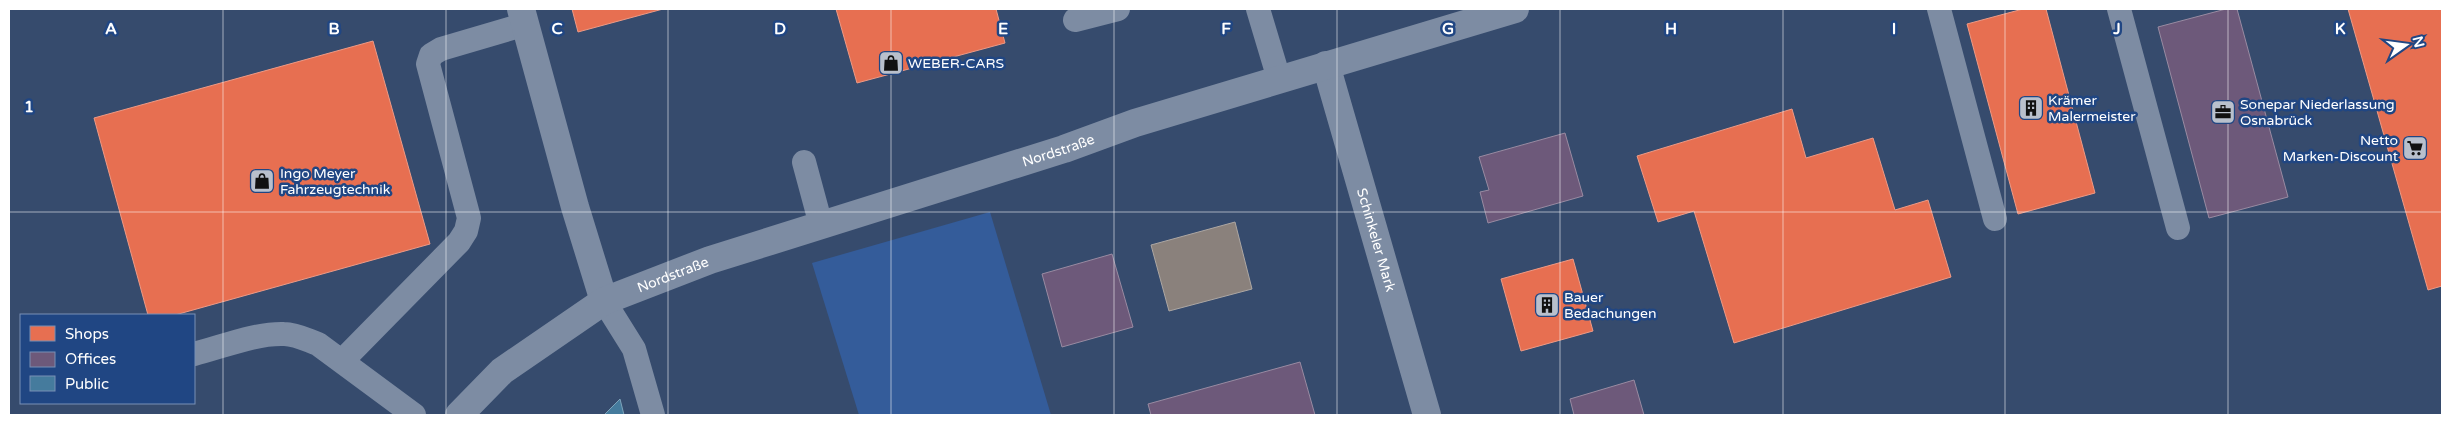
<svg xmlns="http://www.w3.org/2000/svg" width="2451" height="424" viewBox="0 0 2451 424" font-family="'Varela Round',sans-serif">
  <rect width="100%" height="100%" fill="#364b6d"/>
  <path fill="#345c9a" d="M 990,212 L 1051,415 L 859,415 L 812,263 Z"/>
  <path fill="#e76f51" stroke="#ee9a85" d="M 572,9 L 663,9 L 578,32 Z
    M 836,9 L 996,9 L 1005,43 L 857,83 Z
    M 2023,9 L 2046,9 L 2095,193 L 2018,214 L 1967,24 Z
    M 2348,9 L 2442,9 L 2442,286 L 2428,290 Z
    M 373,41 L 430,244 L 175,315 L 148,315 L 94,118 Z
    M 1792,109 L 1806,158 L 1873,138 L 1895,210 L 1928,200 L 1951,277 L 1734,343 L 1694,211 L 1658,222 L 1637,156 Z
    M 1573,259 L 1593,331 L 1521,351 L 1501,279 Z"/>
  <path fill="#6d597a" stroke="#998ba2" d="M 2226,9 L 2237,9 L 2288,197 L 2209,218 L 2158,27 Z
    M 1565,133 L 1583,196 L 1488,223 L 1480,192 L 1489,190 L 1479,157 Z
    M 1112,254 L 1133,327 L 1062,347 L 1042,274 Z
    M 1300,362 L 1315,415 L 1151,415 L 1148,404 Z
    M 1634,380 L 1644,415 L 1574,415 L 1570,399 Z"/>
  <path fill="#457b9d" stroke="#7da3ba" d="M 620,399 L 624,415 L 604,415 Z"/>
  <path fill="#8a817c" stroke="#ada7a3" d="M 1235,222 L 1252,289 L 1169,311 L 1151,245 Z"/>
  <g fill="none" stroke-linecap="round" stroke-linejoin="round">
    <path stroke="#7d8ca3" stroke-width="24" d="M 1258,9 L 1279,79
      M 1939,9 L 1995,219
      M 2119,9 L 2178,228
      M 1075,20 L 1118,9
      M 804,162 L 821,225
      M 604,301 L 634,349 L 653,415
      M 194,354 C 222,347 255,333 284,334 C 296,334 307,340 318,344 L 414,415
      M 342,361 L 459,242 L 466,231 L 469,218 L 428,64 L 431,55 L 441,49 L 526,24"/>
    <g stroke="#7d8ca3" stroke-width="28">
      <path d="M 521,9 L 575,207 L 604,301"/>
      <path id="s1" d="M 1326,65 L 1427,415"/>
      <path id="s2" d="M 459,415 L 502,371 L 604,301 L 710,260 L 1064,149 L 1135,123 L 1515,9"/>
    </g>
  </g>
  <path fill="none" stroke="#fff" stroke-width="1" stroke-opacity="0.55" d="M 223,9 L 223,415M 446,9 L 446,415M 668,9 L 668,415M 891,9 L 891,415M 1114,9 L 1114,415M 1337,9 L 1337,415M 1560,9 L 1560,415M 1783,9 L 1783,415M 2005,9 L 2005,415M 2228,9 L 2228,415M 9,212 L 2442,212"/>
  <defs>
    <symbol id="shop-square" viewBox="-11 -11 22 22"><rect x="-9" y="-9" width="18" height="18" rx="4" fill="#b9c0cc" stroke="#204683"/><path d="M-5-2.5h2.3a2.7 3.5 0 0 1 5.4 0H5L5.5 6h-11ZM-1.5-2.5h3a1.5 2.3 0 0 0-3 0Z" fill="#111"/></symbol>
    <symbol id="building-square" viewBox="-11 -11 22 22"><rect x="-9" y="-9" width="18" height="18" rx="4" fill="#b9c0cc" stroke="#204683"/><path d="M-4-6H4V6H1V3H-1V6H-4ZM-2.5-4.3h1.7v1.8h-1.7ZM.8-4.3h1.7v1.8H.8ZM-2.5-1h1.7V.8h-1.7ZM.8-1h1.7V.8H.8Z" fill="#111"/></symbol>
    <symbol id="office-square" viewBox="-11 -11 22 22"><rect x="-9" y="-9" width="18" height="18" rx="4" fill="#b9c0cc" stroke="#204683"/><path d="M-6-3h4V-5.5h4V-3h4V5H-6ZM-1-4.5V-3h2v-1.5ZM-6 0V1H6V0Z" fill="#111"/></symbol>
    <symbol id="supermarket-square" viewBox="-11 -11 22 22"><rect x="-9" y="-9" width="18" height="18" rx="4" fill="#b9c0cc" stroke="#204683"/><path d="M-6-5.5h2.5l.6 2H6L4.5 2H-2.5L-4.4-4H-6ZM-1.5 3.2a1.3 1.3 0 1 0 .1 0ZM3 3.2a1.3 1.3 0 1 0 .1 0Z" fill="#111"/></symbol>
  </defs>
  <g fill-rule="evenodd">
    <use href="#shop-square" x="877" y="49" width="28" height="28"/>
    <use href="#building-square" x="2017" y="94" width="28" height="28"/>
    <use href="#office-square" x="2209" y="98" width="28" height="28"/>
    <use href="#supermarket-square" x="2401" y="134" width="28" height="28"/>
    <use href="#shop-square" x="248" y="167" width="28" height="28"/>
    <use href="#building-square" x="1533" y="291" width="28" height="28"/>
  </g>
  <g text-anchor="middle" stroke-width="5" stroke-linejoin="round" paint-order="stroke">
    <g font-size="14" fill="#fff" stroke="#204683" text-anchor="start">
      <text x="908" y="68">WEBER-CARS</text>
      <text x="2048" y="105">Krämer<tspan x="2048" dy="16">Malermeister</tspan></text>
      <text x="2240" y="109">Sonepar Niederlassung<tspan x="2240" dy="16">Osnabrück</tspan></text>
      <text x="2398" y="145" text-anchor="end">Netto<tspan x="2398" dy="16">Marken-Discount</tspan></text>
      <text x="280" y="178">Ingo Meyer<tspan x="280" dy="16">Fahrzeugtechnik</tspan></text>
      <text x="1564" y="302">Bauer<tspan x="1564" dy="16">Bedachungen</tspan></text>
    </g>
    <g font-size="14" fill="#fff" stroke="#204683">
      <text dy="5" stroke="none"><textPath href="#s2" startOffset="664">Nordstraße</textPath></text>
      <text dy="5" stroke="none"><textPath href="#s1" startOffset="182">Schinkeler Mark</textPath></text>
      <text dy="5" stroke="none"><textPath href="#s2" startOffset="259">Nordstraße</textPath></text>
    </g>
  </g>
  <g font-size="16" text-anchor="middle" font-weight="bold" fill="#fff" stroke="#204683" stroke-width="5" stroke-linejoin="round" paint-order="stroke">
    <text x="111" y="34">A</text>
    <text x="334" y="34">B</text>
    <text x="557" y="34">C</text>
    <text x="780" y="34">D</text>
    <text x="1003" y="34">E</text>
    <text x="1226" y="34">F</text>
    <text x="1448" y="34">G</text>
    <text x="1671" y="34">H</text>
    <text x="1894" y="34">I</text>
    <text x="2117" y="34">J</text>
    <text x="2340" y="34">K</text>
    <text x="29" y="112">1</text>
  </g>
  <rect width="2451" height="424" fill="none" stroke="#ffffff" stroke-width="20"/>
  <rect x="20" y="314" width="175" height="90" fill="#204683" stroke="#7990b5"/>
  <rect x="30" y="326" width="25" height="15" fill="#e76f51" stroke="#7990b5"/>
  <text x="65" y="339" font-size="15" fill="#ffffff">Shops</text>
  <rect x="30" y="352" width="25" height="15" fill="#6d597a" stroke="#7990b5"/>
  <text x="65" y="364" font-size="15" fill="#ffffff">Offices</text>
  <rect x="30" y="376" width="25" height="15" fill="#457b9d" stroke="#7990b5"/>
  <text x="65" y="389" font-size="15" fill="#ffffff">Public</text>
  <g transform="translate(2406 45) rotate(76)" stroke="#204683" stroke-width="4" paint-order="stroke">
  <path d="M0-4L9 19L0 12L-9 19Z" fill="#ffffff"/>
  <text y="-8" font-size="14" font-weight="bold" text-anchor="middle" fill="#ffffff">N</text>
  </g>
</svg>
